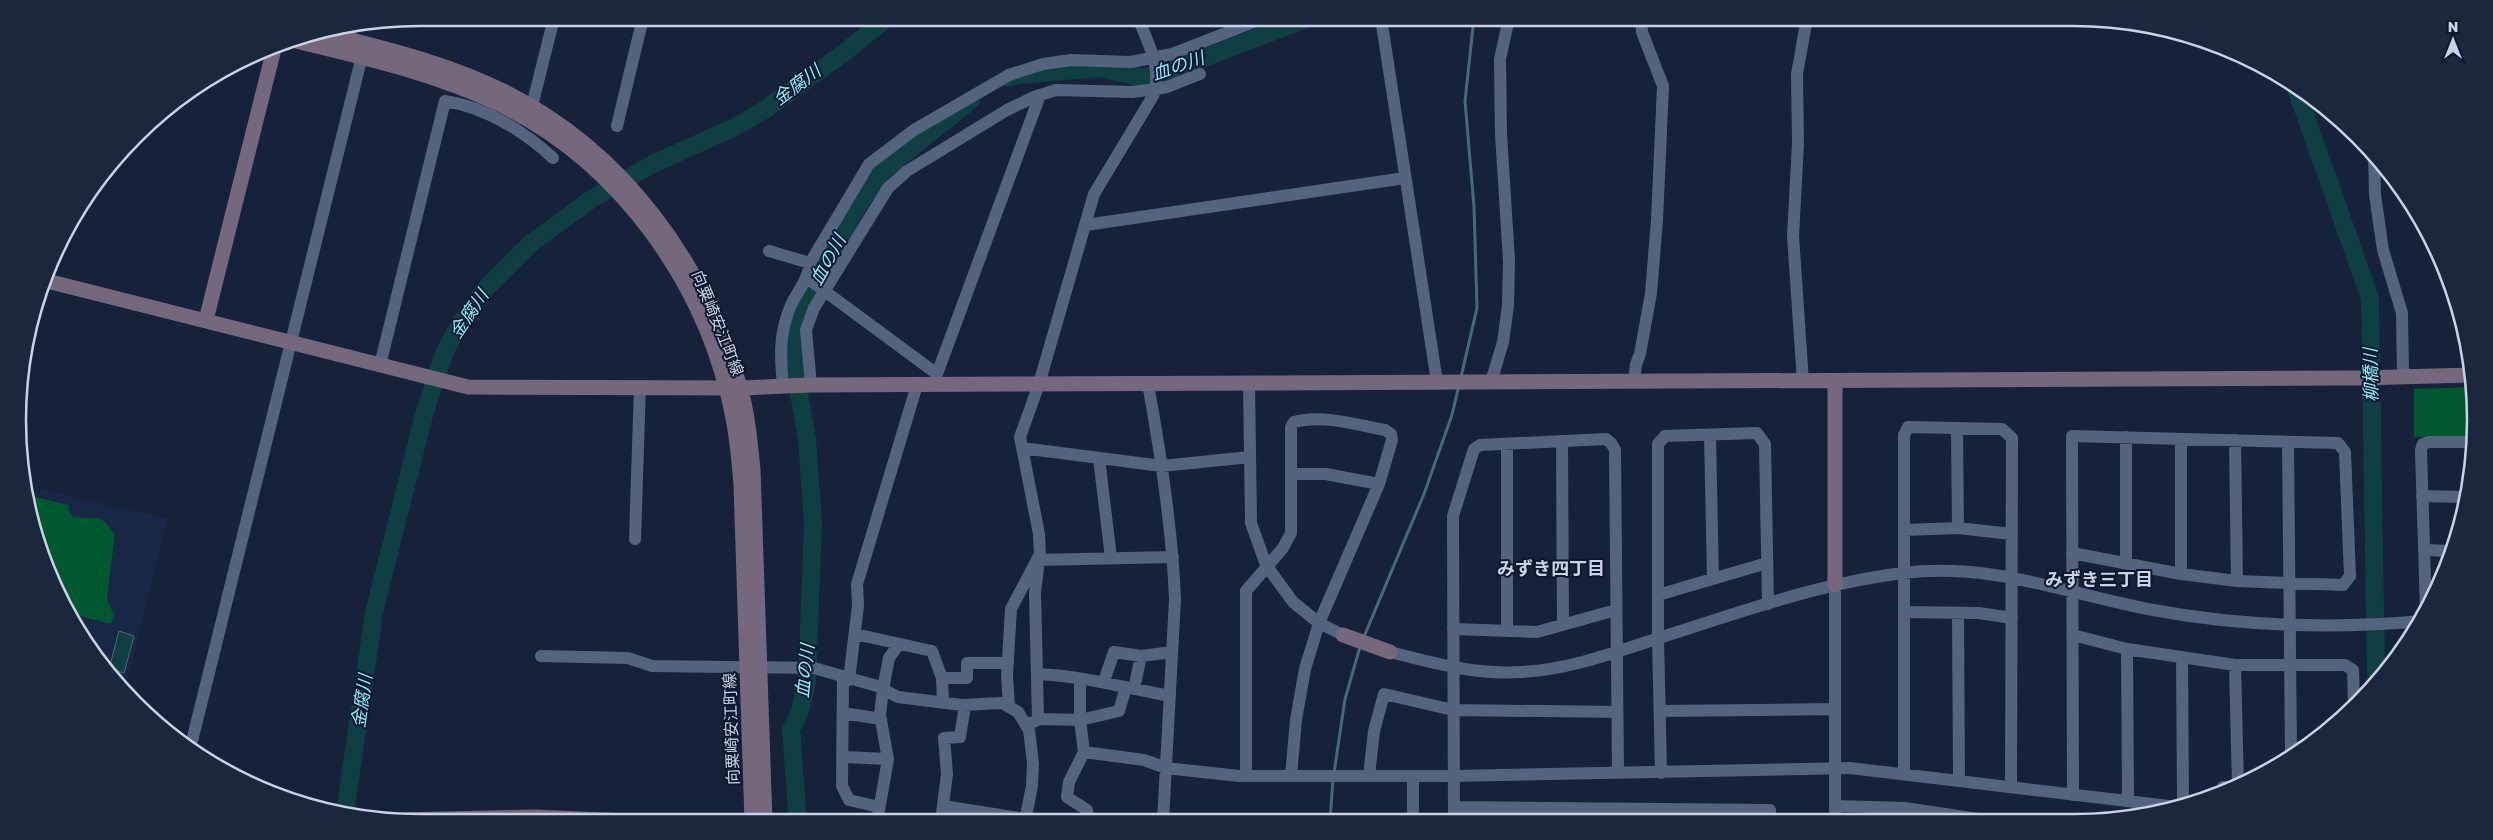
<svg xmlns="http://www.w3.org/2000/svg" width="2493" height="840" viewBox="0 0 2493 840" font-family="'Golos Text','Noto Sans JP',sans-serif">
  <rect width="100%" height="100%" fill="#152239"/>
  <path fill="#182745" d="M 25,485 L 168,519 L 127,683 L 115,680 L 85,644 L 31,524 Z"/>
  <path fill="#005830" d="M 2473,387 L 2474,436 L 2414,437 L 2414,389 Z
    M 26,495 L 69,505 L 68,509 L 73,517 L 102,519 L 115,534 L 107,599 L 114,615 L 111,624 L 72,614 L 31,524 Z"/>
  <path fill="#103f43" stroke="#486b73" d="M 119,631 L 134,636 L 124,673 L 109,669 Z"/>
  <g fill="none" stroke-linecap="round" stroke-linejoin="round">
    <path stroke="#486b73" stroke-width="3" d="M 1461,377 L 1477,308 L 1474,207 L 1465,101 L 1474,18
      M 1363,639 L 1424,494 L 1452,415 L 1459,385
      M 1334,773 L 1345,699 L 1360,647
      M 1330,821 L 1333,779"/>
    <path stroke="#103f43" stroke-width="18" d="M 1008,78 L 1017,75 L 1099,68 L 1143,78 L 1167,72 L 1308,18
      M 2295,86 L 2370,298 L 2376,677
      M 345,813 L 374,613 L 425,411 L 444,353 L 460,324 L 487,287 L 530,244 L 593,198 L 653,164 L 735,127 L 766,109 L 845,52 L 887,18
      M 798,822 L 791,729 L 799,714 L 807,682 L 813,523 L 807,439 L 795,371 L 794,330 L 800,312 L 859,204 L 883,171 L 971,100"/>
    <path stroke="#54647f" stroke-width="12" d="M 1381,18 L 1437,382
      M 530,114 L 554,18
      M 617,126 L 643,18
      M 2374,153 L 2375,195 L 2383,250 L 2402,313 L 2403,377
      M 1086,225 L 1405,178
      M 769,251 L 810,263
      M 807,278 L 937,374
      M 380,365 L 445,101 C 485,107 524,131 553,158
      M 1803,381 L 1793,236 L 1798,144 L 1797,74 L 1807,18
      M 1491,382 L 1503,342 L 1508,306 L 1509,261 L 1501,134 L 1500,59 L 1509,18
      M 1634,382 L 1636,364 L 1640,354 L 1651,293 L 1657,220 L 1663,86 L 1642,32 L 1641,18
      M 1249,383 L 1251,523 L 1266,565 L 1293,602 L 1319,623 L 1343,635
      M 1148,384 C 1161,455 1172,526 1175,599 L 1163,821
      M 783,385 C 780,356 779,333 791,305 C 799,289 807,282 810,263 L 869,164 L 914,130 L 1009,75 L 1043,64 L 1071,60 L 1131,62 L 1172,54 L 1264,18
      M 811,385 L 806,330 L 814,308 L 888,188 L 907,171 L 1007,110 L 1034,97 L 1056,90 L 1132,92 L 1156,89 L 1167,87 L 1200,74
      M 933,385 L 1040,95
      M 1957,428 L 1958,528
      M 1710,435 L 1713,579
      M 2181,439 L 2181,574
      M 2235,440 L 2237,581
      M 1562,441 L 1563,625
      M 2288,442 L 2291,754
      M 1022,448 L 1162,466 L 1250,457
      M 1099,458 L 1111,558
      M 1291,474 L 1326,474 L 1379,484
      M 2422,496 L 2466,497
      M 1904,530 L 1958,528 L 2012,534
      M 635,539 L 640,386
      M 2424,550 L 2451,551
      M 2072,553 L 2181,574 L 2237,581 L 2343,585 L 2350,576 L 2345,452 L 2338,443 L 2072,436 L 2073,795
      M 1037,560 L 1173,557
      M 2126,563 L 2126,437
      M 1835,585 L 1835,820
      M 1658,595 L 1767,563
      M 2426,611 L 2421,450 L 2423,444 L 2429,442 L 2475,442
      M 1904,612 L 1979,613 L 2012,618
      M 1958,613 L 1959,781
      M 1453,629 L 1537,632 L 1616,610
      M 1507,631 L 1507,444
      M 855,634 L 932,651 L 942,678 L 943,702
      M 2073,635 L 2127,649 L 2235,665 L 2345,665 L 2353,670 L 2354,704
      M 2127,649 L 2128,801
      M 1390,652 C 1433,663 1476,675 1520,672 C 1568,670 1613,653 1659,638 C 1738,613 1820,583 1903,573 C 1993,562 2067,594 2153,610 C 2240,626 2333,629 2422,621
      M 541,656 L 628,658 L 652,666 L 814,668 L 877,686 L 898,697 L 962,705 L 1002,703 L 1018,712 L 1029,730 L 1033,763 L 1032,786 L 1025,821
      M 2182,657 L 2183,802
      M 2235,665 L 2238,785
      M 1038,674 C 1084,676 1125,688 1170,696
      M 843,678 L 842,786 L 849,800 L 879,807
      M 942,678 L 967,678 L 967,663 L 1008,663
      M 1080,679 L 1080,720 L 1119,711 L 1126,687
      M 849,680 L 858,606 L 857,584 L 917,385
      M 1104,681 L 1114,652 L 1141,656 L 1172,652
      M 1134,689 L 1141,656
      M 1009,707 L 1007,675 L 1011,609 L 1040,554 L 1039,534 L 1020,437 L 1039,384 L 1094,194 L 1153,96 C 1163,69 1148,43 1138,18
      M 1660,711 L 1835,709
      M 843,713 L 881,719
      M 1038,720 L 1035,592 L 1039,560
      M 1026,725 L 1040,719 L 1080,720 L 1084,752 L 1069,782 L 1067,797 L 1087,810 L 1088,821
      M 190,749 L 362,56
      M 1084,752 L 1144,760 L 1166,768 L 1239,776 L 1454,776 L 1850,768 L 2169,806
      M 843,757 L 888,759
      M 1661,773 L 1658,638 L 1658,444 L 1665,436 L 1757,433 L 1765,444 L 1768,604
      M 1904,774 L 1904,435 L 1908,427 L 2002,429 L 2012,438 L 2011,787
      M 1246,775 L 1246,591 L 1283,548 L 1291,533 L 1291,427 L 1294,422 C 1322,414 1357,425 1385,430 L 1391,434 L 1392,440 L 1379,484 L 1319,623 L 1305,669 L 1296,720 L 1291,776
      M 1369,776 L 1374,731 L 1384,694 L 1453,710 L 1617,712
      M 2223,789 L 2223,787 L 2230,788
      M 943,806 L 1025,819
      M 1835,806 L 1905,808 L 1978,819
      M 1454,807 L 1770,810 L 1770,820
      M 1413,820 L 1413,776
      M 1454,820 L 1453,516 L 1474,449 L 1480,445 L 1606,439 L 1611,443 L 1615,450 L 1618,772
      M 941,821 L 947,774 L 944,738 L 960,737 L 965,705
      M 877,822 L 888,759 L 880,715 L 883,689 L 889,658 L 899,644"/>
    <path stroke="#75687d" stroke-width="15" d="M 320,32 C 383,48 448,63 507,93 C 624,152 704,263 740,387 C 748,414 750,442 753,469 L 765,822
      M 292,40 C 363,57 434,73 501,105 C 620,163 706,284 732,413 C 737,436 739,460 741,484 L 752,822
      M 47,281 L 468,387 L 741,388 L 811,385 L 2359,378 L 2472,375
      M 206,320 L 275,45
      M 1835,381 L 1835,585
      M 1343,635 L 1390,652
      M 397,820 L 534,817 L 652,822"/>
  </g>
  <g text-anchor="middle" stroke-width="4" stroke-linejoin="round" paint-order="stroke">
    <g font-size="16" fill="#cad3e3" stroke="#0c182f">
      <text transform="translate(718 323) rotate(68)" y="6">向粟崎安江町線</text>
      <text transform="translate(731 729) rotate(-92)" y="6">向粟崎安江町線</text>
    </g>
    <g font-size="18" font-style="italic" fill="#8feff8" stroke="#0c182f">
      <text transform="translate(1178 66) rotate(-19)" y="6">血の川</text>
      <text transform="translate(797 85) rotate(-37)" y="6">金腐川</text>
      <text transform="translate(828 260) rotate(-61)" y="6">血の川</text>
      <text transform="translate(469 314) rotate(-56)" y="6">金腐川</text>
      <text transform="translate(2371 375) rotate(-91)" y="6">柳橋川</text>
      <text transform="translate(805 671) rotate(-84)" y="6">血の川</text>
      <text transform="translate(362 701) rotate(-82)" y="6">金腐川</text>
    </g>
    <g font-size="18" font-weight="bold" fill="#cad3e3" stroke="#0c182f">
      <text x="1551" y="575">みずき四丁目</text>
      <text x="2099" y="586">みずき三丁目</text>
    </g>
  </g>
  <path d="M0 0H2493V840H0ZM420 26H2073A394 394 0 0 1 2467 420V420A394 394 0 0 1 2073 814H420A394 394 0 0 1 26 420V420A394 394 0 0 1 420 26Z" fill="#1b273d" fill-rule="evenodd"/>
  <path fill="none" stroke="#cad3e3" stroke-width="2.5" d="M420 26H2073A394 394 0 0 1 2467 420V420A394 394 0 0 1 2073 814H420A394 394 0 0 1 26 420V420A394 394 0 0 1 420 26Z"/>
  <g transform="translate(2453 40)" stroke="#0c182f" stroke-width="4" paint-order="stroke">
  <path d="M0-4L9 19L0 12L-9 19Z" fill="#cad3e3"/>
  <text y="-8" font-size="14" font-weight="bold" text-anchor="middle" fill="#cad3e3">N</text>
  </g>
</svg>
